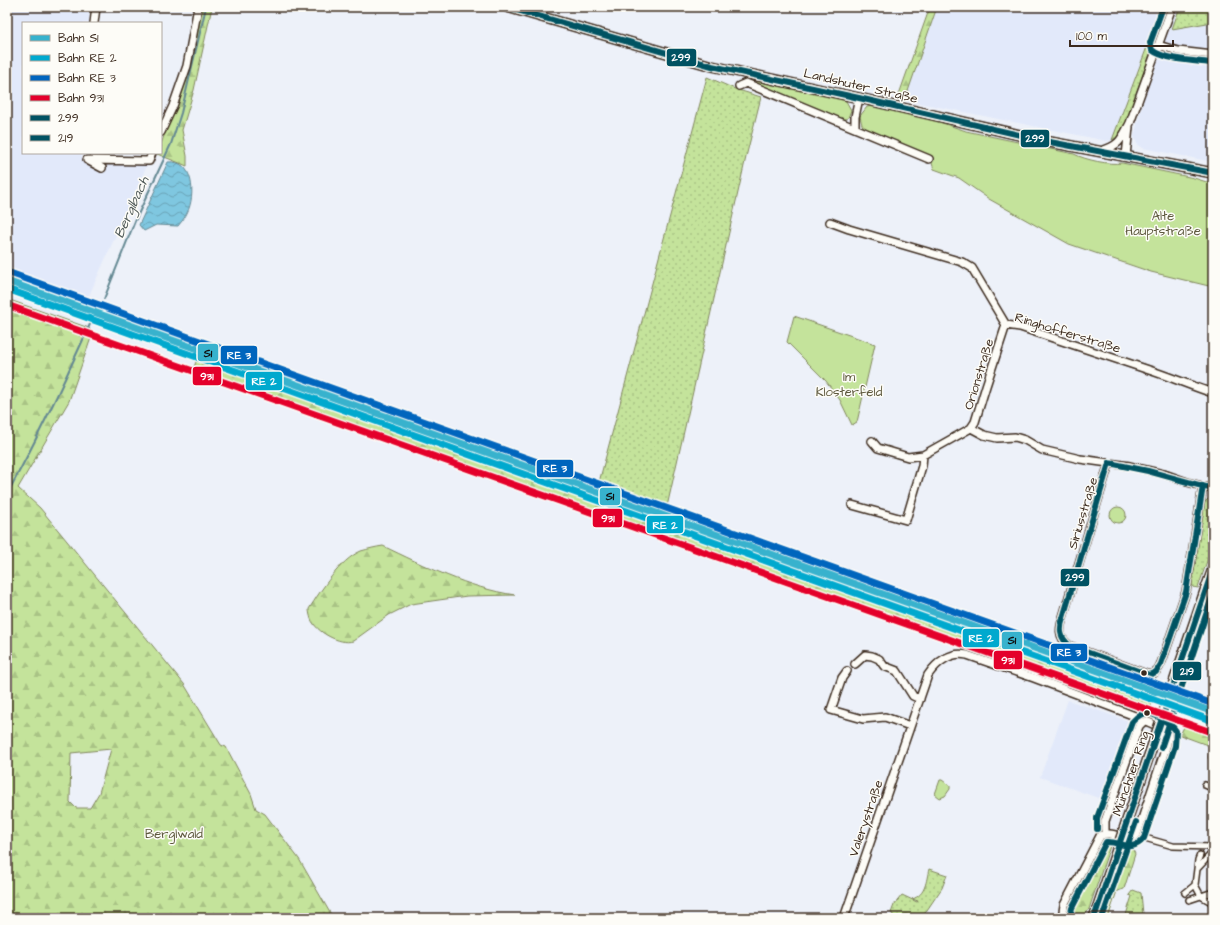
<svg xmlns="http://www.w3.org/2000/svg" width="1220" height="925" viewBox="0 0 1220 925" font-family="'Architects Daughter',sans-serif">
  <defs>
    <pattern id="grass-dots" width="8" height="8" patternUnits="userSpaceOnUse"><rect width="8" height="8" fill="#c4e39b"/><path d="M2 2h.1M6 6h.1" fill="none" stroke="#a9c385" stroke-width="1.8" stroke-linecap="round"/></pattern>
    <pattern id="forest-firs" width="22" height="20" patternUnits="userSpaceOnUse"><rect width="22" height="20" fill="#c4e39b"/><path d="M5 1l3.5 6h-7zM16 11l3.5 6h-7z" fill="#a9c385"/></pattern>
    <pattern id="water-waves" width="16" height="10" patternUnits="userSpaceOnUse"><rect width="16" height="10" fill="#7fc7e0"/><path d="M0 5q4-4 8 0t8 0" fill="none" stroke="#69a2b5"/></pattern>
  </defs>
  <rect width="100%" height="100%" fill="#edf1f9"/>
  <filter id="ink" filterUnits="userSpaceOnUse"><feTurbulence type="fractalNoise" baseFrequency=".025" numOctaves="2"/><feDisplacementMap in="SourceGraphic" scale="8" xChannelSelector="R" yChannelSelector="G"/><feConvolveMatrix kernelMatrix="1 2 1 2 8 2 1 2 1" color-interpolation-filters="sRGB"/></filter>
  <g filter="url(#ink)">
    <path fill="#e2e9fa" d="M 7,7 L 89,7 L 89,23 L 23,23 L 23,153 L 82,153 L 82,160 L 148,163 L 88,298 L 7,269 Z
      M 937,7 L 1162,7 L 1112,140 L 1107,141 L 905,100 Z
      M 1178,7 L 1213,7 L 1213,162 L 1143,148 L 1137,144 L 1134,136 L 1144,98 Z
      M 7,277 L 93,308 L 193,341 L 598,486 L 663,512 L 666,511 L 830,571 L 1157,688 L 1213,710 L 1213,718 L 958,630 L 7,292 Z
      M 1068,700 L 1128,721 L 1129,726 L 1104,800 L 1040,777 Z"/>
    <path fill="url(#grass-dots)" stroke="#80865c" d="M 1162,7 L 1167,7 L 1122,133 L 1120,132 L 1118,137 L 1112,140 Z
      M 1180,7 L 1213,7 L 1213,22 L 1172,29 Z
      M 707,77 L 735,89 L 761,97 L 746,157 L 666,511 L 664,512 L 598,486 Z
      M 1213,497 L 1213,543 L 1198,588 L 1193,587 L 1192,584 L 1204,503 L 1209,498 Z
      M 1132,690 L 1157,699 L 1156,701 L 1153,701 L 1150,709 L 1153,710 L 1152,712 L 1128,704 Z
      M 929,869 L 947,875 L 942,888 L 925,913 L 923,918 L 892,918 L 893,914 L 891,913 L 894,905 L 902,895 L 917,902 L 918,901 L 912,899 C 926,895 926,881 929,869 Z
      M 1133,890 L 1141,893 L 1143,914 L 1139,915 L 1140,918 L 1125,918 L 1132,896 L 1129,895 Z"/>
    <path fill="url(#forest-firs)" stroke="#80865c" fill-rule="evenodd" d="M 202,7 L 212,7 L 194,90 L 182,130 L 187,156 L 187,166 L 157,154 L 161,153 L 161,144 L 181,90 Z
      M 930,7 L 937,7 L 905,100 L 897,100 Z
      M 7,299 L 89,328 L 91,330 L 92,335 L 69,401 L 18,488 L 40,508 L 184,684 L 221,745 L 226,747 L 251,794 L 256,809 L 265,814 L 299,859 L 333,918 L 7,918 ZM 111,749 L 99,793 L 90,808 L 76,808 L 70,802 L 71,753 Z
      M 197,359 L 958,630 L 1132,690 L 1128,704 L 915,627 L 838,598 L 193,370 Z
      M 383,546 C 425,566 468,588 515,595 L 467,596 L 411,604 L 389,615 L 353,641 C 340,645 316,632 311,619 C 310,616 309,612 309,609 C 321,590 340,560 361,551 C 368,549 376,547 383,546 Z
      M 1185,725 L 1192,725 L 1213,733 L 1213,737 L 1210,746 L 1180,735 Z
      M 1108,840 L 1112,840 L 1089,909 L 1083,918 L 1071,918 L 1069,912 L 1071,901 L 1101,842 Z
      M 1129,846 L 1131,846 L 1135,854 L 1124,889 L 1117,891 L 1108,918 L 1102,918 L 1127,847 Z"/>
    <path fill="#c4e39b" stroke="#80865c" d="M 757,81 L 833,96 L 846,101 L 851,110 L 848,118 L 842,120 L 755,84 Z
      M 877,105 L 922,116 L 966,131 L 1074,154 C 1086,160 1109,165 1122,163 L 1194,178 L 1213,184 L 1213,287 L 1151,272 L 1069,244 L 989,199 L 959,178 L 934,169 L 929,155 L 869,131 L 862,125 L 860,116 L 867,107 Z
      M 794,316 L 875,344 L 857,422 L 852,425 L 840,400 L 826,381 L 787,342 Z
      M1110 515a8 8 0 1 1 16 0a8 8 0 1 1-16 0Z
      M 940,780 L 942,780 L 950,786 L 950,789 L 945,796 L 940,798 L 935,794 Z"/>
    <path fill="url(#water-waves)" stroke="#648892" d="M 168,162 C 194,159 196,196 187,213 C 185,218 181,222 178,226 L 156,225 L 144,231 L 139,225 Z"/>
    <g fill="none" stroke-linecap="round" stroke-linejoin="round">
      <path stroke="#648892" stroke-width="2" d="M 104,299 L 135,221 L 171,144 L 181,113 L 206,7
        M 7,302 L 66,324 L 88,329
        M 7,494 C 38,438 65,380 91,322"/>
      <defs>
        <path id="pedestrian" d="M 1212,757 L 1213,757
          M 1213,769 L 1213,829
          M 1205,785 L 1212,788
          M 1145,838 L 1173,846 L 1213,847
          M 1213,849 L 1211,854 L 1197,869 L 1195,885 L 1201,896 L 1213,903
          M 1197,869 L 1198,860 L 1200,855
          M 1185,893 L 1195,885
          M 1189,900 L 1213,892"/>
        <path id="minor" d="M 94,23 L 96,7
          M 1158,45 L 1178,51 L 1213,55
          M 739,86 L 746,83 L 929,159
          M 855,128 L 855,117 L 859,98
          M 161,132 L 173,106 L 187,66 L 198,7
          M 1101,151 C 1120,145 1121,140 1130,123 L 1172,7
          M 1126,156 L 1129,127
          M 87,160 L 149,161 L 152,153
          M 89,161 L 102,168
          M 830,222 L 849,229 L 962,262 L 972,268 L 1006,325
          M 1006,325 L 1020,327 L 1149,370 C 1171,377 1191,386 1213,393
          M 971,428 L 984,435 L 997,438 L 1015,437 L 1025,440 L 1042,450 L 1080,459 L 1130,466 L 1164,474 L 1187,482 L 1213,489
          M 872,441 L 878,448 L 908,457 L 923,455 L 971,428 L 975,422 L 986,386 L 1006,325
          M 1109,463 L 1066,607 C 1062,623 1054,635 1070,646 L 1149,675 C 1157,673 1159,668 1162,661 L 1186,592 L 1203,486
          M 852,505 L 906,520 L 922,466 L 923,455
          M 855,664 L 865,655 L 872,656 L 879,659 L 884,666 L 897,671 L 913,696 L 920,699
          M 847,671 L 842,678 L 831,710 L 863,719 L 885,717 L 910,726
          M 844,918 L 928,675 C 937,662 951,651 967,655 L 1034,678 L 1135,716 L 1141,723
          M 1062,918 L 1064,905 L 1100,836 C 1113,828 1130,846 1137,834 L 1167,744 L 1168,733 L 1164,729 L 1146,721 L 1143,722 L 1139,726 L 1105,821 L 1105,833"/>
        <path id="secondary" d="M 507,7 L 712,66 L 859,98 L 1050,142 L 1213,173
          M 1205,591 L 1213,569
          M 1094,918 L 1119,844"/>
      </defs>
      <use href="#pedestrian" stroke="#3b2a1e" stroke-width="8"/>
      <use href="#minor" stroke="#3b2a1e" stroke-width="10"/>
      <use href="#secondary" stroke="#3b2a1e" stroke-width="12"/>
      <use href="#pedestrian" stroke="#fdfcf7" stroke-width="5"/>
      <use href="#minor" stroke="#fdfcf7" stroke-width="7"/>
      <use href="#secondary" stroke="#fdfcf7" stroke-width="9"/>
      <defs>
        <path id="secondary-bridge" d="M 1119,844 L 1205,591"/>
      </defs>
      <use href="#secondary-bridge" stroke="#3b2a1e" stroke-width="12" stroke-linecap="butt"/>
      <use href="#secondary-bridge" stroke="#fdfcf7" stroke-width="9"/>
      <defs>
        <path id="bus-1" d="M 507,7 L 712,66 L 859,98 L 1050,142 L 1213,173
          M 1109,463 L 1063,618 C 1059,630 1060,638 1070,646 L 1149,675 L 1156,672 L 1161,664 L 1186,592 L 1203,486
          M 1109,463 L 1148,471 L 1213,489
          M 1094,918 L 1213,569"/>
        <path id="bus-2" d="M 1163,7 L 1150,43 L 1152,50 C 1164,60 1196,61 1212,63
          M 1161,748 L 1213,594
          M 1070,918 L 1072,908 L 1106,842 C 1121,841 1131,854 1144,838 L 1175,746 L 1176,731 C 1172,724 1154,713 1146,713 C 1140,713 1136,718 1132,722 L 1097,818 L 1097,829
          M 1102,918 L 1136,822"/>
      </defs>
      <use href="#bus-1" stroke="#fdfcf7" stroke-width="9"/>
      <use href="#bus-2" stroke="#fdfcf7" stroke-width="9"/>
      <use href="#bus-1" stroke="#005262" stroke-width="6"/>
      <use href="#bus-2" stroke="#005262" stroke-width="6"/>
      <defs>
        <path id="rail-1" d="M 7,281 L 1213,712"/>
        <path id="rail-2" d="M 7,289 L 1210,720"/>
        <path id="rail-3" d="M 10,273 L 1213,704"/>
        <path id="rail-4" d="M 7,305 L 1208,731"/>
      </defs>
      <use href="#rail-1" stroke="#fdfcf7" stroke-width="10"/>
      <use href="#rail-2" stroke="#fdfcf7" stroke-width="10"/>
      <use href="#rail-3" stroke="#fdfcf7" stroke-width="10"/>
      <use href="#rail-4" stroke="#fdfcf7" stroke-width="10"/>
      <use href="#rail-1" stroke="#37b2cd" stroke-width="7"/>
      <use href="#rail-2" stroke="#00a9ce" stroke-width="7"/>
      <use href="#rail-3" stroke="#0065bd" stroke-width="7"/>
      <use href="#rail-4" stroke="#e4002b" stroke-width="7"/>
    </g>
  </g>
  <g fill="#3b2a1e" stroke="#fdfcf7" stroke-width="1.5">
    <circle cx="1144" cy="673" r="3.5"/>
    <circle cx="1147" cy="713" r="3.5"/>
  </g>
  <g text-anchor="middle" stroke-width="3" stroke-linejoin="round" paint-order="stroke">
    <g font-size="13" fill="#3b2a1e" stroke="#fdfcf7">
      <text transform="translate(861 85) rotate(13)" y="5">Landshuter Straße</text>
      <text transform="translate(1068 332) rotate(17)" y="5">Ringhofferstraße</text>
      <text transform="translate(978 374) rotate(-73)" y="5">Orionstraße</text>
      <text transform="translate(1082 513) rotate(-73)" y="5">Siriusstraße</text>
      <text transform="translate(1130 773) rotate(-71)" y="5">Münchner Ring</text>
      <text transform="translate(865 818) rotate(-71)" y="5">Valerystraße</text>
    </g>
    <g font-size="13" fill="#5d583d" stroke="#fdfcf7">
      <text x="1163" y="220">Alte<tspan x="1163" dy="15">Hauptstraße</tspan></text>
      <text x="849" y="381">Im<tspan x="849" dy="15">Klosterfeld</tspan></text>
      <text x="174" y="838">Berglwald</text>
    </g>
    <g font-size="14" font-style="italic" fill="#4f5958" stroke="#fdfcf7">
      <text transform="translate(131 207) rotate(-66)" y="5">Berglbach</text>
    </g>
  </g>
  <g stroke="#fdfcf7" stroke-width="1.5">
    <rect x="666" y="48" width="31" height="19" rx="4" fill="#005262"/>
    <rect x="1020" y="129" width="30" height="19" rx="4" fill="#005262"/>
    <rect x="197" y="343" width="22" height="19" rx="4" fill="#37b2cd"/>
    <rect x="220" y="345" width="38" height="20" rx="4" fill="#0065bd"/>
    <rect x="192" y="366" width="30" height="20" rx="4" fill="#e4002b"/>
    <rect x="245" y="371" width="38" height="20" rx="4" fill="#00a9ce"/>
    <rect x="536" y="459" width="38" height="19" rx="4" fill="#0065bd"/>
    <rect x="599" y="487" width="22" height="19" rx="4" fill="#37b2cd"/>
    <rect x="592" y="508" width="31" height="20" rx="4" fill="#e4002b"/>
    <rect x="646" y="515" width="38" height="19" rx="4" fill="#00a9ce"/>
    <rect x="1060" y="568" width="30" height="19" rx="4" fill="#005262"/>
    <rect x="962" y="628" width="38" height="20" rx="4" fill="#00a9ce"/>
    <rect x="1001" y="631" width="22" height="19" rx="4" fill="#37b2cd"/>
    <rect x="1050" y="643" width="38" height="19" rx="4" fill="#0065bd"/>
    <rect x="993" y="650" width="30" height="20" rx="4" fill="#e4002b"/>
    <rect x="1172" y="661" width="30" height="20" rx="4" fill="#005262"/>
  </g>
  <g font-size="11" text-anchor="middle" font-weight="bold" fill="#fff">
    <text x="681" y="61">299</text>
    <text x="1035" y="142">299</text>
    <text x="239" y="359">RE 3</text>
    <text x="207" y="380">931</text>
    <text x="264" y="385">RE 2</text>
    <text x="555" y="472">RE 3</text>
    <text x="608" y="522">931</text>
    <text x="665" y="529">RE 2</text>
    <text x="1075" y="581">299</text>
    <text x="981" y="642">RE 2</text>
    <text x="1069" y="656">RE 3</text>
    <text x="1008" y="664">931</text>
    <text x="1187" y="675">219</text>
  </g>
  <g font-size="11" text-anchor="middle" font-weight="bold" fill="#111">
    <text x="208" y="357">S1</text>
    <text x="610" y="500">S1</text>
    <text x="1012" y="644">S1</text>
  </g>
  <rect width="1220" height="925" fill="none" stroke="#fdfcf7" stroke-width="24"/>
  <rect x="12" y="12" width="1196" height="901" fill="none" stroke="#3b2a1e" stroke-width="1.5" filter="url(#ink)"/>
  <rect x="22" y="22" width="140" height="132" fill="#fdfcf7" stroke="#afa8a0"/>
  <rect x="30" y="35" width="20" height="6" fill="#37b2cd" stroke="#afa8a0"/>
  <text x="58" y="42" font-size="12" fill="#3b2a1e">Bahn S1</text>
  <rect x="30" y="55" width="20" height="6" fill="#00a9ce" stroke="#afa8a0"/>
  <text x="58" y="62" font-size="12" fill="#3b2a1e">Bahn RE 2</text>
  <rect x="30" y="75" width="20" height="6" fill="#0065bd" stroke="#afa8a0"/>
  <text x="58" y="82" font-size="12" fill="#3b2a1e">Bahn RE 3</text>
  <rect x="30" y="95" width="20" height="6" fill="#e4002b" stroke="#afa8a0"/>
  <text x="58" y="102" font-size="12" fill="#3b2a1e">Bahn 931</text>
  <rect x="30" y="115" width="20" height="6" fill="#005262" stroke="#afa8a0"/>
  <text x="58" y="122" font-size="12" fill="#3b2a1e">299</text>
  <rect x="30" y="135" width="20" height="6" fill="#005262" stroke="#afa8a0"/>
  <text x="58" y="142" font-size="12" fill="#3b2a1e">219</text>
  <path d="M1070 40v6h103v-6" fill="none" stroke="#3b2a1e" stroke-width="2"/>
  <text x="1076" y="40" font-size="12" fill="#3b2a1e" stroke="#fdfcf7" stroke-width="3" paint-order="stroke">100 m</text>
</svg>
